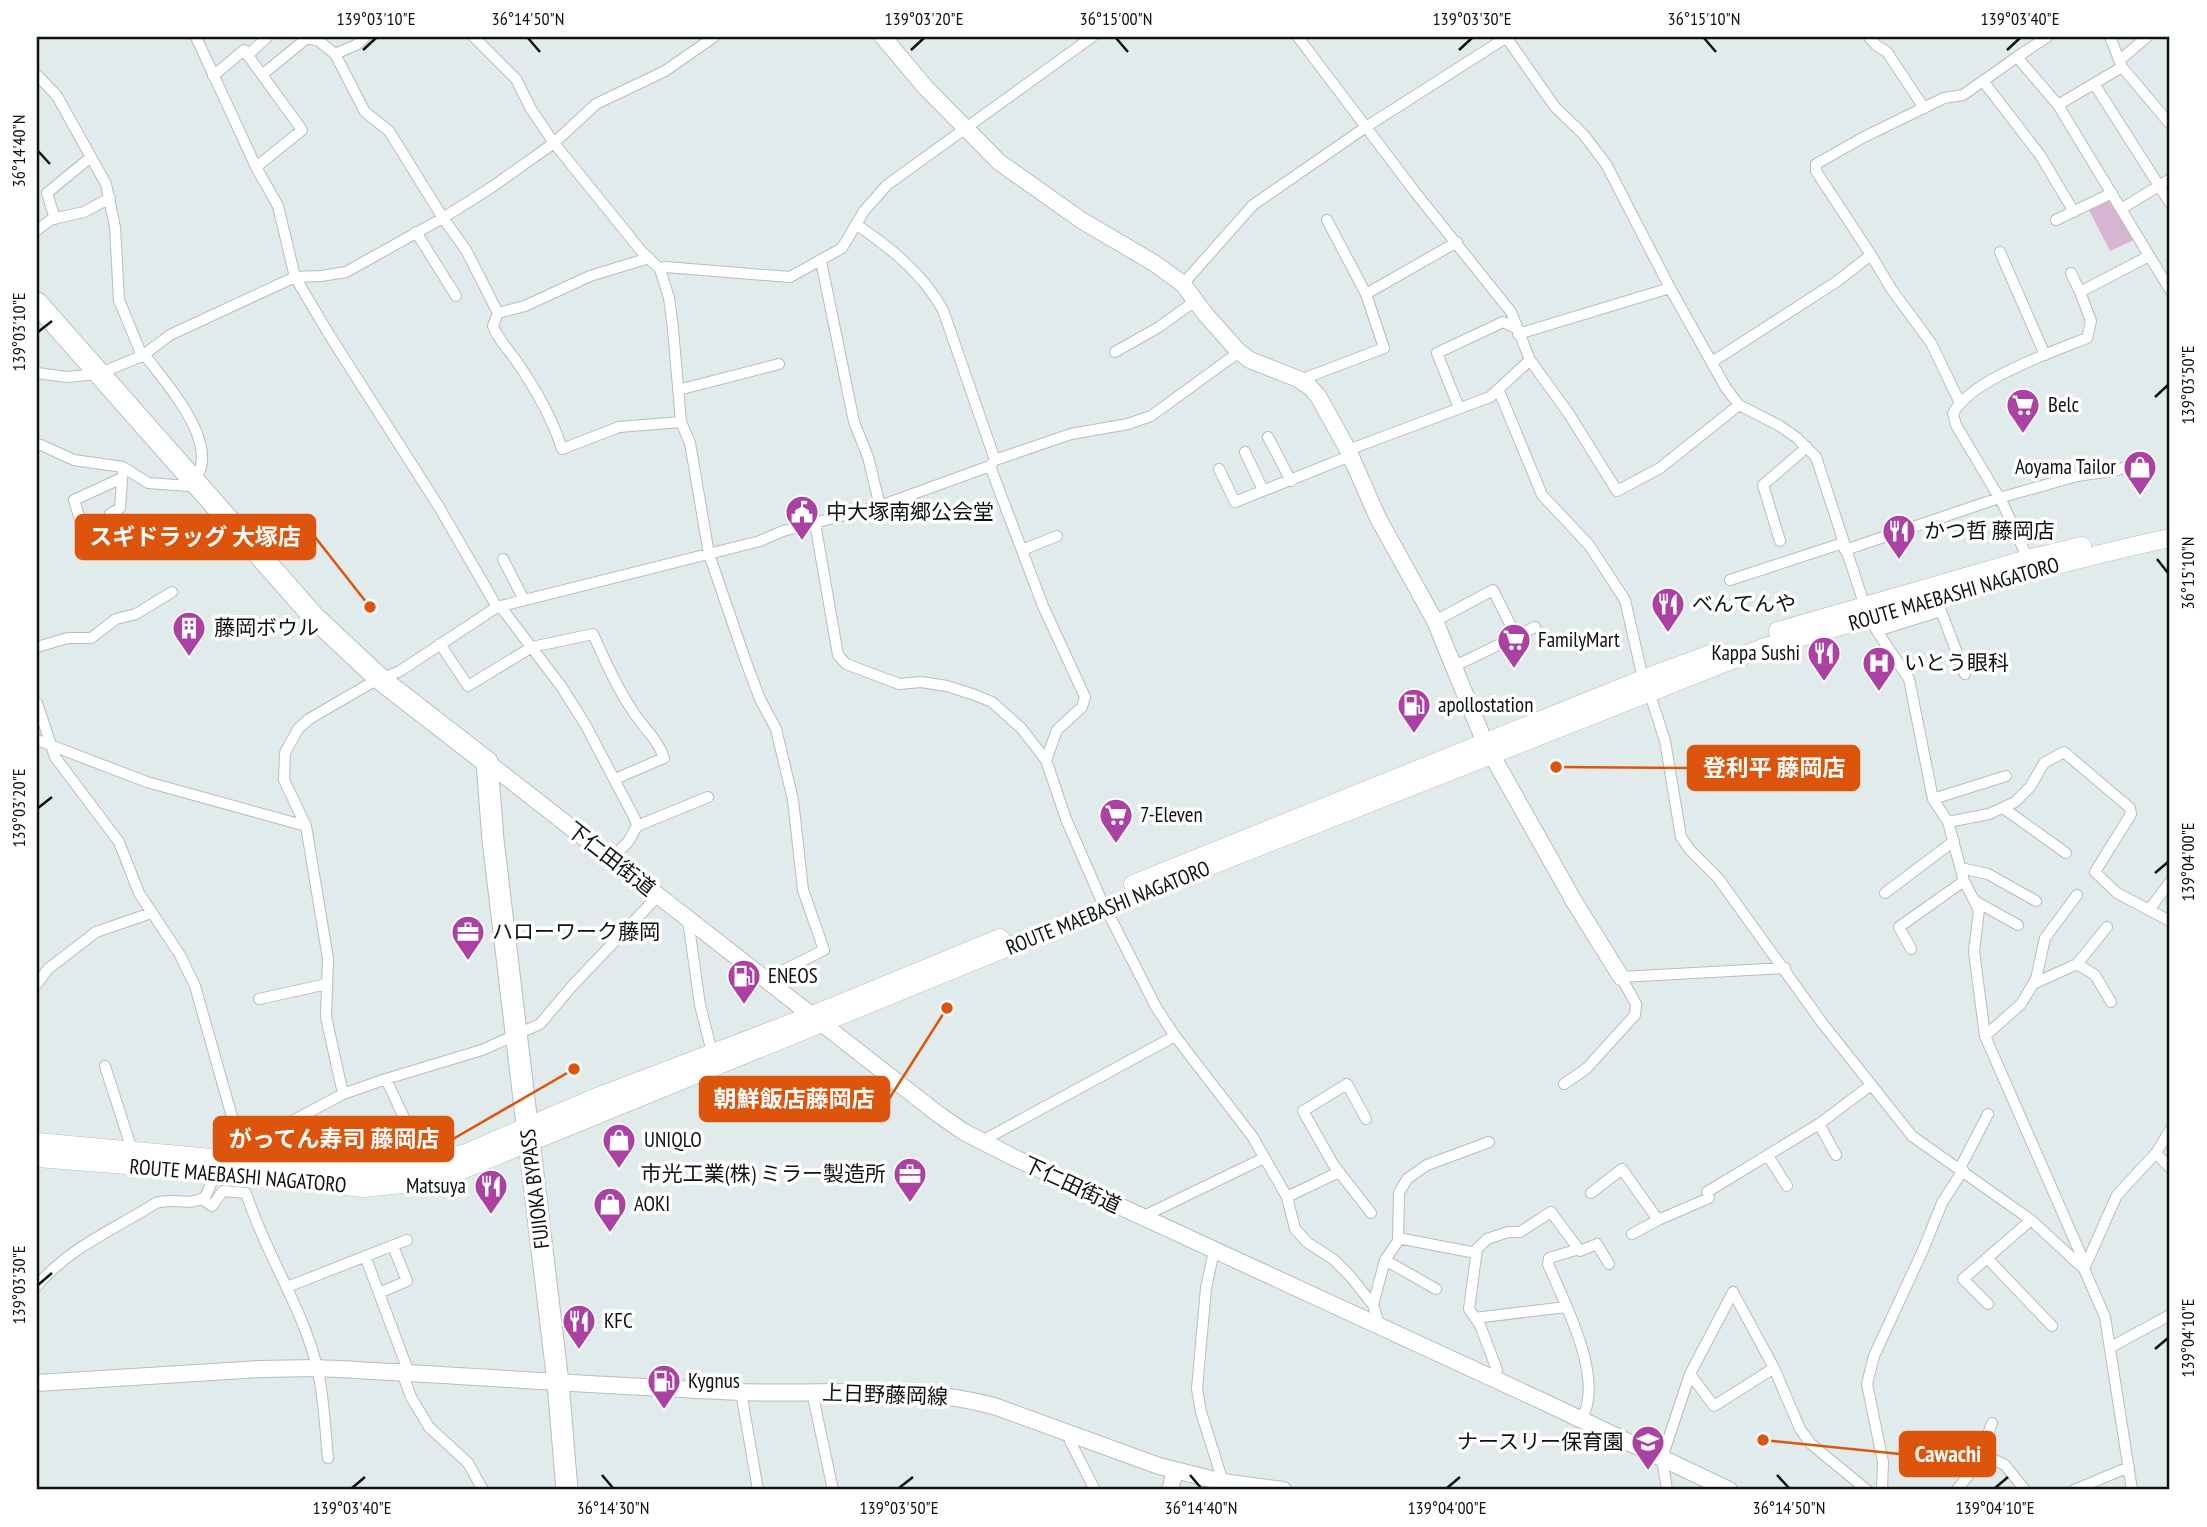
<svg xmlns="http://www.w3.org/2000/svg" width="2207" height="1527" viewBox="0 0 2207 1527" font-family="'PT Sans Narrow','Noto Sans JP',sans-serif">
  <rect width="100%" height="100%" fill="#e2ebeb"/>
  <path fill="#d7b5d2" d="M 2107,200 L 2110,200 L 2134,240 L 2110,251 L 2089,210 Z"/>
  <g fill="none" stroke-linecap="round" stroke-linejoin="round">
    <defs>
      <path id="street" d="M 196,37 L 256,167 L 278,206 L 295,277 L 330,336 L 439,507 L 497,607
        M 302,37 L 319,41 L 335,54 L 356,45 L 365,37
        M 474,37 L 516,79 L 531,109 L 554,143 L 642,252 L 660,269 L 669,298 L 673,329 L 681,422 L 690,443 L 709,554 L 746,662 L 760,699 L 776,729 L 793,800 L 803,890 L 824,950 L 766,979
        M 1298,37 L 1415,192 L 1511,312 L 1530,360 L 1490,397 L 1348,450
        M 1506,37 L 1555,107 L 1583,134 L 1606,164 L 1670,288 L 1726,388 L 1739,405 L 1780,426 L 1797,438 L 1816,457 L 1869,619 L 1909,679 L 1933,799 L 1948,822 L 1964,881 L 1979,910 L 1974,951 L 1985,1036 L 2081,1255 L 2084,1269 L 2105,1317 L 2132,1490
        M 1869,37 L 1876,45 L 1887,52 L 1924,108
        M 2110,37 L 2122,67 L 2170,124
        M 335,54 L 365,112 L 389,131 L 443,218 L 466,250 L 498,313 L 493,326 C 498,340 509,350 517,362 C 536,390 552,417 562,449 L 619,427 L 681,422
        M 248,55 L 267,37
        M 2017,57 L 2047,37
        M 2120,60 L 2147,37
        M 37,75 L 57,96 L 106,184 L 115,227 L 119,300 L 142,356
        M 262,75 L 307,38
        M 213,76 L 244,50 L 302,130 L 256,167
        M 1983,81 L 2040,155 L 2074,212
        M 2095,85 L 2170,203
        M 2058,105 L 2122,67
        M 2121,209 L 2170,179
        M 55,219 L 47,193 L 91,157
        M 1327,220 L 1366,294
        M 2056,220 L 2112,193
        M 857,225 C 891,248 923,274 943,310 L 995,460
        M 37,230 L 52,219 L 84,212 L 110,198
        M 416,232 L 456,296
        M 2000,252 L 2045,355
        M 1871,255 L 1892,290 L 1931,343 L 1960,403
        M 821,261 L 854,422 L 868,457 L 880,506
        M 660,269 L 665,267 L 790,277 L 842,248 L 864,211 L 887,185 L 1092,37
        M 2071,273 L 2080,292
        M 1183,284 L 1253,205 L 1366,127 L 1507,37
        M 498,313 L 525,306 L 590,276 L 649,258
        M 1518,334 L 1670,288
        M 1115,352 L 1159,327 L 1195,301
        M 1530,360 L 1569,414 L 1617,491 L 1660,468 L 1739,405
        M 1712,362 L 1836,282 L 1871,255 L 1816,171 L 1816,164 L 1864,137 L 1944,98 L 1963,95 L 2017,57 L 2058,105 L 2170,290
        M 37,373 L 67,377 L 98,374 L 142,356 L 170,335 L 295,277 L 321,276 L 346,272 L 443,218 L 492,187 L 554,143 L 596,104 L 665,71 L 714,37
        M 1300,380 L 1384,348 L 1366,294 L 1457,242
        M 678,390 L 779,364
        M 1499,391 L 1542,495 L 1589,545 L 1625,600 L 1643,679
        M 1459,408 L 1437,353 L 1503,322 L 1516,328
        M 1268,437 L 1291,481
        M 37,446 L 41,445 L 74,460 L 123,467 L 148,483 L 189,486 C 229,451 166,384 144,354
        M 1245,452 L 1263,490
        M 990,466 L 1043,606 L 1085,697 L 1082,707 L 1057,730 L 1046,760
        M 1219,469 L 1235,502 L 1350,456
        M 122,478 L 74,500 L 87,542 L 113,533 L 110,514 L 120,508 L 123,467
        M 815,523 L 838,655 L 846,664 L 899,684 L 921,682 L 947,686 L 975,695 L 992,702 L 1021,728 L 1046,760 L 1066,819 L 1100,897 L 1156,1007 L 1175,1036 L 1252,1136 L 1287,1197 L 1295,1229 L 1308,1243 L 1333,1259 L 1351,1277 L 1373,1305 L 1380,1328
        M 1780,541 L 1763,485 L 1807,447
        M 1022,550 L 1057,536
        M 1845,550 L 1999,498 L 2077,476 L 2118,470 L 2139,461
        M 503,559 L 524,600
        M 2028,559 L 2003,504 L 1956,425 L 1953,414 C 1968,381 2054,351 2087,338 L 2091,321 L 2080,292 L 2149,256
        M 1730,580 L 1843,543
        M 500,606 L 561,686 L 585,724 L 635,819 L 637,826 L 628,842 L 611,859
        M 1435,621 L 1493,590 L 1516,636
        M 1877,631 L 1941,611 L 1965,674
        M 440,644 L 468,686 L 532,647 L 593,634 C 605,661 617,688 634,713 C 644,728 658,740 664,758 L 615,779
        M 37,647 L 68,638 L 91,638 L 116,619 L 136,614 L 172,592
        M 1455,666 L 1535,627
        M 1649,691 L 1665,741 L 1681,837 L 1690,850 L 1718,878 L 1823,1024 L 1912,1136 L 2031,1220 L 2084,1269
        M 37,703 L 55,757 L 119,842 L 139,893 L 180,955 L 195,986 L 238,1138
        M 37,740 L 147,782 L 306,826
        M 1933,799 L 2006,776
        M 2003,808 L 2066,853
        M 1948,822 L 1989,814 L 2015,802 L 2030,787 L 2044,763 L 2064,752 L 2130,808 L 2131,814 L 2095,872 L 2117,893 L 2170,921
        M 637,826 L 708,797
        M 1961,868 L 1988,874 L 2036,901
        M 1885,893 L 1954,841
        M 1975,901 L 2018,925
        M 2149,910 L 2170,882
        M 688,920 L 700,1005 L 712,1052
        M 1911,949 L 1899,927 L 1964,881
        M 2077,964 L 2095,975 L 2111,1002
        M 37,984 L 48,969 L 96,932 L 151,913
        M 2033,984 L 2077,964 L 2107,927
        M 259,999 L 327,984
        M 1985,1036 L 2021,1004 L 2036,979 L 2045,938 L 2077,895
        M 105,1066 L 132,1150
        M 386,1079 L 426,1165
        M 1564,1084 L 1586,1069 L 1635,1015 L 1636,1004 L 1621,977 L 1785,968
        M 343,1094 L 326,1017 L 328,959 L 306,826 L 284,780 L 285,753 L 298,729 L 309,719 L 371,683 L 400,671 L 497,607 L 760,541 L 783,531 L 880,506 L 990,466 L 995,460 L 1071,434 L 1128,424 L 1151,416 L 1239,352
        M 1366,1119 L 1347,1084 L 1303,1111 L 1333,1164 L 1371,1213
        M 1819,1124 L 1836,1155
        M 982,1141 L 1175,1036
        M 2156,1153 L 2170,1168
        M 1768,1156 L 1787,1186
        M 1960,1168 L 1988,1114
        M 1707,1192 L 1819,1124 L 1871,1085
        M 1591,1193 L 1622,1169 L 1658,1220
        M 1287,1197 L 1339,1172
        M 202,1199 L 212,1206 L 223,1191 L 246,1193 C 265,1253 302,1306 317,1367 C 324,1396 325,1428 328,1458
        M 1142,1217 L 1264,1158
        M 1632,1234 L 1658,1220 L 1709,1198
        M 1398,1238 L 1476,1253
        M 1579,1249 L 1549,1258 L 1548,1264 C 1564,1302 1606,1380 1581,1420
        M 1214,1251 L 1206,1288 L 1197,1389 L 1201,1412 L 1223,1482
        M 365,1256 L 409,1373
        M 1988,1259 L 2052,1326
        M 1385,1260 L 1436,1289
        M 2084,1269 L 2117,1195 L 2156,1153 L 2170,1130
        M 37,1286 C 68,1248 115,1229 156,1203 C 172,1197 189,1207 205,1197 L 231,1140 L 283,1126 L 343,1094 L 386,1079 L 482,1050 L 540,1024 L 573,985 L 658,896
        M 287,1287 L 407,1240
        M 1733,1292 L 1774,1368 L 1800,1429 L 1811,1444 L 1867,1490
        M 379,1293 L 407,1281 L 393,1246
        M 1988,1304 L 1963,1279 L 2031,1220
        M 1373,1305 L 1385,1260 L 1398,1241 L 1399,1193 L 1407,1179 L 1427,1165 L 1489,1142
        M 1475,1318 L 1566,1307
        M 2111,1347 L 2170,1315
        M 402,1372 L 411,1397 L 429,1427 L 468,1463 L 483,1490
        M 1690,1374 L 1714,1406 L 1774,1368
        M 1493,1379 L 1497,1370 L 1480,1325 L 1469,1309 L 1477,1249 L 1487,1239 L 1508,1232 L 1520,1232 L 1551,1212 L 1580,1251 L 1597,1244 L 1609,1264
        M 741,1392 L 758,1490
        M 812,1392 L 833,1490
        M 1071,1435 L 1070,1441 L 1095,1490
        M 1982,1454 L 2005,1465 L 2025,1490
        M 1667,1490 L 1662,1458 L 1690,1374 L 1733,1292
        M 1882,1490 L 1883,1462 L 1867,1384 L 1874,1356 L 1923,1250 L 1942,1203 L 1963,1170
        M 1957,1490 L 1979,1461 L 1992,1423
        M 2074,1490 L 2129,1467"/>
      <path id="secondary" d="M 883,37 L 926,88 L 999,162 L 1081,220 L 1154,263 L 1183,284 L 1206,315 L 1239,352 L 1250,360 L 1298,379 L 1310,387 L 1318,396 L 1348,450 L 1378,518 L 1435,621 L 1485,743 L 1575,903 L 1621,977
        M 487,762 L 938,1114 L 964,1132 L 1015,1158 L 1542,1401 L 1729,1490
        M 37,1383 L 260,1369 L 317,1368 C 459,1375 600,1386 741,1392 C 826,1395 911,1384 994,1406 L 1159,1466 L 1223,1482 L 1283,1490
        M 1170,1490 L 1175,1471"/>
      <path id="primary" d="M 1778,631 L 2028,559 L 2082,546
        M 1133,884 L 1643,679 L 1719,651
        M 37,1142 L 287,1165 L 365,1170 L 428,1164 L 466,1153 L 592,1099 L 810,1016 L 1000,938
        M 37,1158 L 217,1172 L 363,1188 L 413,1183 L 452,1174 L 1106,907 L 1765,647 C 1900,611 2033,567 2170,538"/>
      <path id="highway" d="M 37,303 L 315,618 L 380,679 L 487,762 L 493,840 L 558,1383 L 567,1490"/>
    </defs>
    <use href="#street" stroke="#b6bebe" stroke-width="12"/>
    <use href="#secondary" stroke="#b6bebe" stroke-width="18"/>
    <use href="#primary" stroke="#b6bebe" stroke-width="19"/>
    <use href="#highway" stroke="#b6bebe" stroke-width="23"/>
    <use href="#street" stroke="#fff" stroke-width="10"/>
    <use href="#secondary" stroke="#fff" stroke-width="16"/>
    <use href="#primary" stroke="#fff" stroke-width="18"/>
    <use href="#highway" stroke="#fff" stroke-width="21"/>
  </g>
  <path fill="none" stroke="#0f1212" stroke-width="2.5" d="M 528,38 L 540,52M 1116,38 L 1128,52M 1704,38 L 1716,52M 363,50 L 376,38M 911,50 L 924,38M 1459,50 L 1472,38M 2007,50 L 2020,38M 38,151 L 50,164M 38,332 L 52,321M 2155,397 L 2168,385M 2157,559 L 2168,573M 38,808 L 52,797M 2155,873 L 2168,862M 38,1285 L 52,1273M 2155,1349 L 2168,1338M 602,1475 L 613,1488M 1190,1475 L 1201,1488M 1777,1475 L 1789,1488M 352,1488 L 365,1477M 899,1488 L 913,1477M 1447,1488 L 1460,1477M 1995,1488 L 2008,1477"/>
  <defs>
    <symbol id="supermarket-pin" viewBox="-11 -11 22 30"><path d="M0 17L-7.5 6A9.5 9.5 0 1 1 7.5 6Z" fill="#ab41a2" stroke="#fff"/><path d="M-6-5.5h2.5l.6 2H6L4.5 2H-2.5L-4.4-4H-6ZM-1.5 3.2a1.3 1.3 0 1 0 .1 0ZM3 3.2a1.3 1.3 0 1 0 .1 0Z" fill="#fff"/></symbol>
    <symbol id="shop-pin" viewBox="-11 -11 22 30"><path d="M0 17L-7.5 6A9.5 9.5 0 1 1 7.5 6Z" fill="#ab41a2" stroke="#fff"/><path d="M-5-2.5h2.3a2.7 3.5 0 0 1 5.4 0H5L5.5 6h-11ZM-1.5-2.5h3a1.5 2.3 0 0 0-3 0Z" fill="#fff"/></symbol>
    <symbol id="civic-pin" viewBox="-11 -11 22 30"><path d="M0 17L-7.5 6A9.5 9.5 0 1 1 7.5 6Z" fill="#ab41a2" stroke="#fff"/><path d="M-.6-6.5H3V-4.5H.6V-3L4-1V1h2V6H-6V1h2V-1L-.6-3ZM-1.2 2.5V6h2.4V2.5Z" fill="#fff"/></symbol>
    <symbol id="restaurant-pin" viewBox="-11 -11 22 30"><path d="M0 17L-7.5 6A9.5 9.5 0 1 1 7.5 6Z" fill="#ab41a2" stroke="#fff"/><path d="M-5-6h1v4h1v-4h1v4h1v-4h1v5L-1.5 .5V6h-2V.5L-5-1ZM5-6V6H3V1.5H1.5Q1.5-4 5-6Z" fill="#fff"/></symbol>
    <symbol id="building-pin" viewBox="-11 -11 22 30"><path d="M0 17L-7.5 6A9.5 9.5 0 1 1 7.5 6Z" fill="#ab41a2" stroke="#fff"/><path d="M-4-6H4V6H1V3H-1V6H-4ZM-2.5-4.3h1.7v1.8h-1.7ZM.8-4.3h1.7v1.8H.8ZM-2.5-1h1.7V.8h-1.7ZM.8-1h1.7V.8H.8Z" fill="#fff"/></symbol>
    <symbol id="hospital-pin" viewBox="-11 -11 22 30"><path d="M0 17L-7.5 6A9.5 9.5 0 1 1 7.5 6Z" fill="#ab41a2" stroke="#fff"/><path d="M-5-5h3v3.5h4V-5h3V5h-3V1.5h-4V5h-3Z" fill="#fff"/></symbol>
    <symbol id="fuel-pin" viewBox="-11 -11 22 30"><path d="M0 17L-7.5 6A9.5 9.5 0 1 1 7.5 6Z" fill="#ab41a2" stroke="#fff"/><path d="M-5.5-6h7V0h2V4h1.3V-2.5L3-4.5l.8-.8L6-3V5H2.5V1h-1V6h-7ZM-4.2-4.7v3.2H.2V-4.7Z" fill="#fff"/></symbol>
    <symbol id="office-pin" viewBox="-11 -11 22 30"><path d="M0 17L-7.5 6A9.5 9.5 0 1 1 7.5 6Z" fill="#ab41a2" stroke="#fff"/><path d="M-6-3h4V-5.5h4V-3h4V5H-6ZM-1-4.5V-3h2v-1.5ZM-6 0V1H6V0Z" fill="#fff"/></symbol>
    <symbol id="school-pin" viewBox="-11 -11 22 30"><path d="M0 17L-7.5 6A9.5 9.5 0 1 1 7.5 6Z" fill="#ab41a2" stroke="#fff"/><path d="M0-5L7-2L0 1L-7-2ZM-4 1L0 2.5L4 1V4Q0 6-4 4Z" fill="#fff"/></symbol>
  </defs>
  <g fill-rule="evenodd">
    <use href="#supermarket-pin" x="2004" y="386" width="38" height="52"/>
    <use href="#shop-pin" x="2121" y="448" width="38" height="52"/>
    <use href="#civic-pin" x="783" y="493" width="38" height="52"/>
    <use href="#restaurant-pin" x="1880" y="512" width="38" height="52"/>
    <use href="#restaurant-pin" x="1649" y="585" width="38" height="52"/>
    <use href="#building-pin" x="170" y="609" width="38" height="52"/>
    <use href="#supermarket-pin" x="1495" y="621" width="38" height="52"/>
    <use href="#restaurant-pin" x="1805" y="634" width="38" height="52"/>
    <use href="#hospital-pin" x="1860" y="644" width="38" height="52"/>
    <use href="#fuel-pin" x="1395" y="686" width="38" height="52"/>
    <use href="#supermarket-pin" x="1097" y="796" width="38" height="52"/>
    <use href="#office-pin" x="449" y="913" width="38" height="52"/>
    <use href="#fuel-pin" x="725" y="957" width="38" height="52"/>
    <use href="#shop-pin" x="600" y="1121" width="38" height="52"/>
    <use href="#office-pin" x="891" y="1155" width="38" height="52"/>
    <use href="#restaurant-pin" x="472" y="1167" width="38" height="52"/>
    <use href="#shop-pin" x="591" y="1185" width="38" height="52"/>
    <use href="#restaurant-pin" x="560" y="1302" width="38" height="52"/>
    <use href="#fuel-pin" x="645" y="1362" width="38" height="52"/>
    <use href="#school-pin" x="1629" y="1423" width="38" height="52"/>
  </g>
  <g text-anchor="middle" stroke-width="7" stroke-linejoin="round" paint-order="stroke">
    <g font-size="21" fill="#0f1212" stroke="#fff" text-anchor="start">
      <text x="2048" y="412">Belc</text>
      <text x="2116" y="474" text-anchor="end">Aoyama Tailor</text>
      <text x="826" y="519">中大塚南郷公会堂</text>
      <text x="1924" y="538">かつ哲 藤岡店</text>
      <text x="1692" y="611">べんてんや</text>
      <text x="214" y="635">藤岡ボウル</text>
      <text x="1538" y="647">FamilyMart</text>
      <text x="1800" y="660" text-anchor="end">Kappa Sushi</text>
      <text x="1904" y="670">いとう眼科</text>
      <text x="1438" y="712">apollostation</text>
      <text x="1140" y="822">7-Eleven</text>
      <text x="492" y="939">ハローワーク藤岡</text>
      <text x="768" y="983">ENEOS</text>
      <text x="644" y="1147">UNIQLO</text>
      <text x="886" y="1181" text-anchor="end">市光工業(株) ミラー製造所</text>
      <text x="466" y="1193" text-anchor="end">Matsuya</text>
      <text x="634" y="1211">AOKI</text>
      <text x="604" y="1328">KFC</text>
      <text x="688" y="1388">Kygnus</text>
      <text x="1624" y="1449" text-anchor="end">ナースリー保育園</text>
    </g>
    <g font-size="21" fill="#0f1212" stroke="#fff">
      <text transform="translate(1954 594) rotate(-16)" y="7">ROUTE MAEBASHI NAGATORO</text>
      <text transform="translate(611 859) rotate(38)" y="7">下仁田街道</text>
      <text transform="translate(1108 908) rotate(-22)" y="7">ROUTE MAEBASHI NAGATORO</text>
      <text transform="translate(238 1176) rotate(5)" y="7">ROUTE MAEBASHI NAGATORO</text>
      <text transform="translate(1072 1185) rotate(25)" y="7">下仁田街道</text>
      <text transform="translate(535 1189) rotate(-97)" y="7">FUJIOKA BYPASS</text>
      <text transform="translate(885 1395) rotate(2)" y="7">上日野藤岡線</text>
    </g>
  </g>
  <path fill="none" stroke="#dd550c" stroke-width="2.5" d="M370 607L315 537M1556 767L1688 768M947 1008L889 1099M574 1069L453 1139M1763 1440L1900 1454"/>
  <g fill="#dd550c" stroke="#fff" stroke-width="2.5">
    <circle cx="370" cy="607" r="7"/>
    <circle cx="1556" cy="767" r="7"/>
    <circle cx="947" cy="1008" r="7"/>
    <circle cx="574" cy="1069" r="7"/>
    <circle cx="1763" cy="1440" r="7"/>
  </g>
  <g fill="#dd550c" stroke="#dd550c" stroke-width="2.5">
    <rect x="76" y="515" width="239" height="44" rx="7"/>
    <rect x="1688" y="746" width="171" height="44" rx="7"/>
    <rect x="700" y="1077" width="189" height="44" rx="7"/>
    <rect x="214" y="1117" width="239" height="44" rx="7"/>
    <rect x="1900" y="1432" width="95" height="44" rx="7"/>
  </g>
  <g font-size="23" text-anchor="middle" font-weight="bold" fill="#fff">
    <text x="195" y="545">スギドラッグ 大塚店</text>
    <text x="1774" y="776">登利平 藤岡店</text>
    <text x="794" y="1107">朝鮮飯店藤岡店</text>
    <text x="334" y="1147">がってん寿司 藤岡店</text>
    <text x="1948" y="1462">Cawachi</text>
  </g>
  <rect width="2207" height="1527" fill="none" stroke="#ffffff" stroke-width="77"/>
  <rect x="38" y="38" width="2130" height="1450" fill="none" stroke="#0f1212" stroke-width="2.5"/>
  <g font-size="18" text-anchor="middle" fill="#0f1212">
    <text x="376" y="25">139°03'10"E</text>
    <text x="528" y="25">36°14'50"N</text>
    <text x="924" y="25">139°03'20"E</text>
    <text x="1116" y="25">36°15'00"N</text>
    <text x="1472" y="25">139°03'30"E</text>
    <text x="1704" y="25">36°15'10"N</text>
    <text x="2020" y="25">139°03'40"E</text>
    <text transform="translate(19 151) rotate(-90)" y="6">36°14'40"N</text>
    <text transform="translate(19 332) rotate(-90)" y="6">139°03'10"E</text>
    <text transform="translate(2188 385) rotate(-90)" y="6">139°03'50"E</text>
    <text transform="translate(2188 573) rotate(-90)" y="6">36°15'10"N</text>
    <text transform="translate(19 808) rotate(-90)" y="6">139°03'20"E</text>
    <text transform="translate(2188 862) rotate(-90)" y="6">139°04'00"E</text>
    <text transform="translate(19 1285) rotate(-90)" y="6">139°03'30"E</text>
    <text transform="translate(2188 1338) rotate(-90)" y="6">139°04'10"E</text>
    <text x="352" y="1514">139°03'40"E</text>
    <text x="613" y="1514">36°14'30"N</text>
    <text x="899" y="1514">139°03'50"E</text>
    <text x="1201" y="1514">36°14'40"N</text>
    <text x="1447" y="1514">139°04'00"E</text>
    <text x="1789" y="1514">36°14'50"N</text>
    <text x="1995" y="1514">139°04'10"E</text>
  </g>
</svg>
